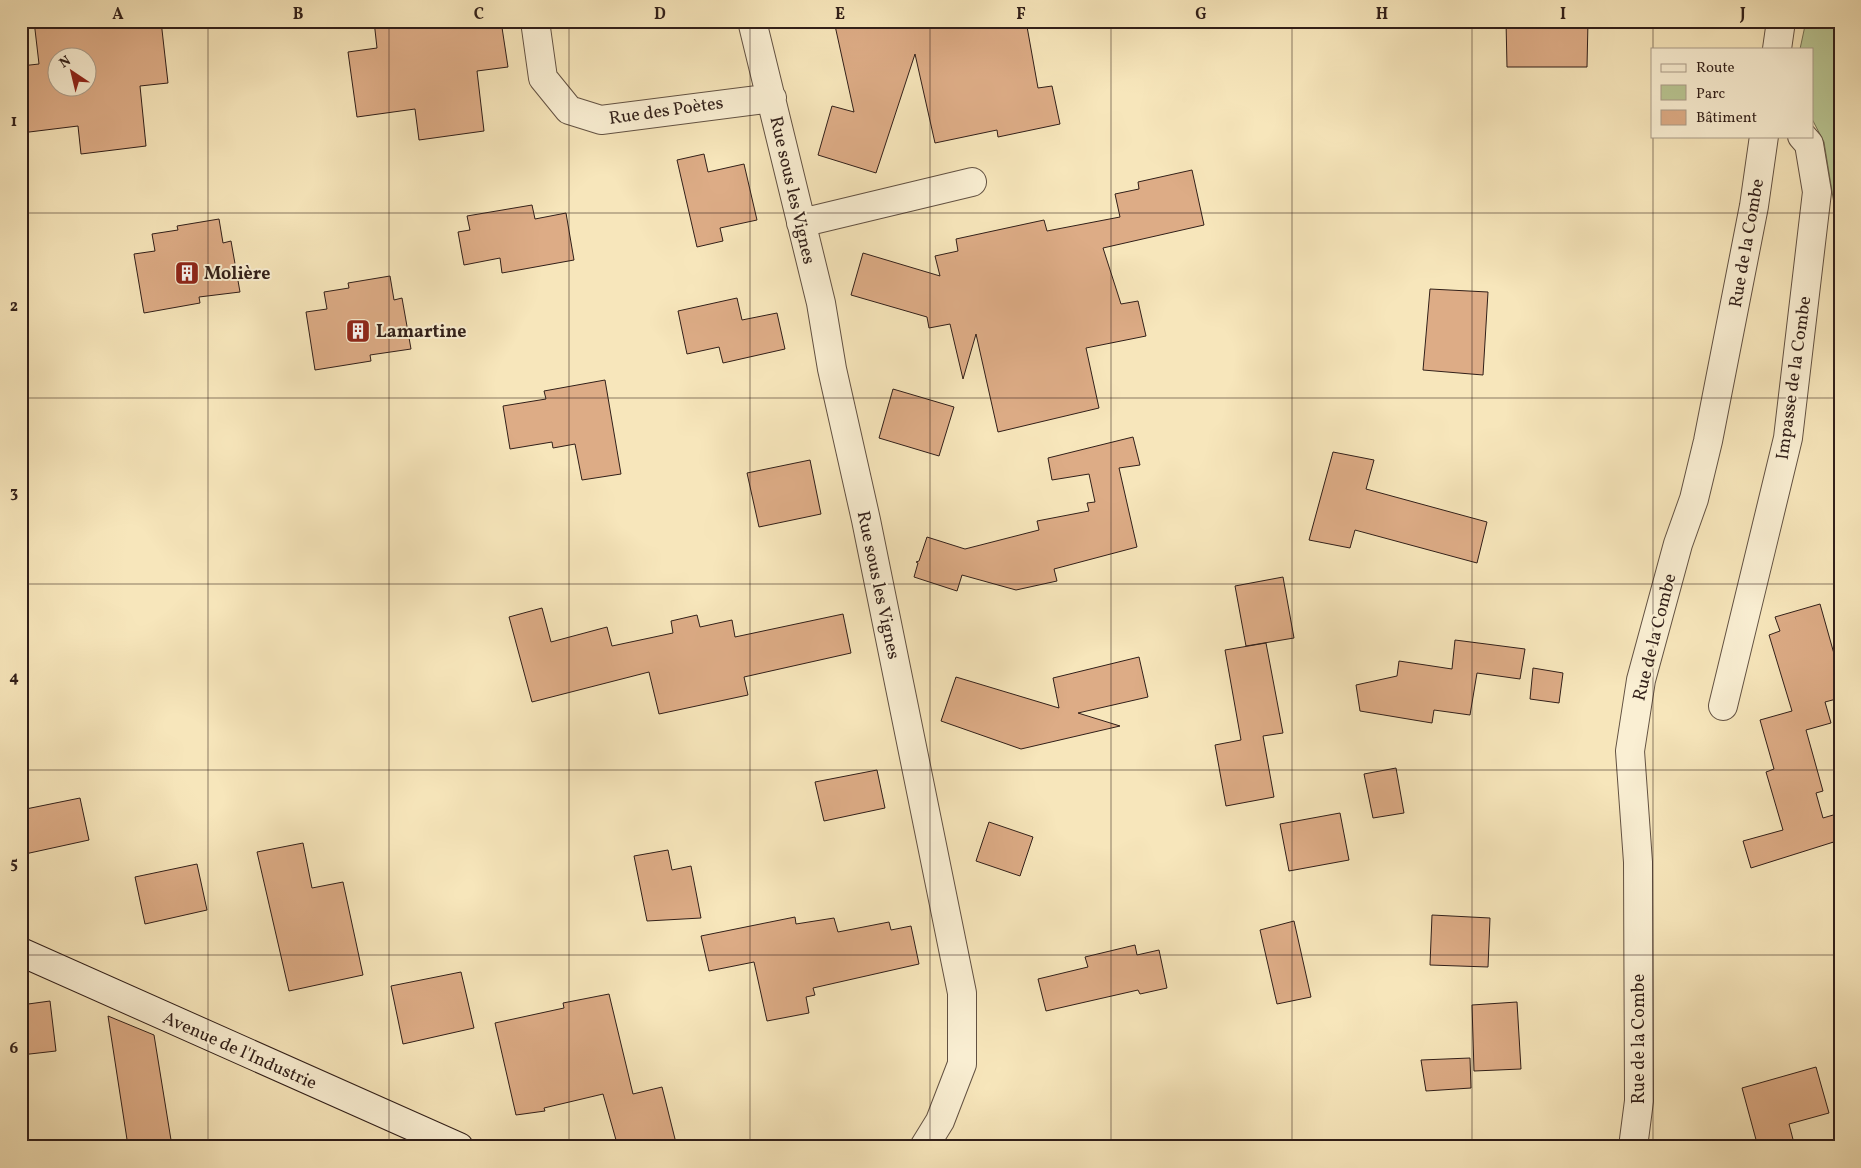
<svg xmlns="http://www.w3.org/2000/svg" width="1861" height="1168" viewBox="0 0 1861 1168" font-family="Vollkorn,serif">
  <rect width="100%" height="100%" fill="#f7e6bb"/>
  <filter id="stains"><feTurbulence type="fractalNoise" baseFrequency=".004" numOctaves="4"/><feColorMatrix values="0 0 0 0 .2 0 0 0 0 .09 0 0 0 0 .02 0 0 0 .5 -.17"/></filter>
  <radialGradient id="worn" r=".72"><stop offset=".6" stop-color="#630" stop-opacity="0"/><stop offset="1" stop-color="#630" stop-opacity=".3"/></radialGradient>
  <path fill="#b9c693" stroke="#757256" d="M 1806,21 L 1840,21 L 1840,216 L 1836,216 L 1824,142 L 1812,119 L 1812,49 L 1800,49 Z"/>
  <path fill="#ddac86" stroke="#311f19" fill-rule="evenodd" d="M 34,21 L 99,21 L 100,26 L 161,21 L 168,83 L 140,86 L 146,146 L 81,154 L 78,126 L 21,133 L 21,66 L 39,64 ZM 58,58 L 88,58 L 88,88 L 58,88 Z
    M 374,21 L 501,21 L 508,67 L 477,71 L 484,131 L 419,140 L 415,109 L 357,117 L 348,52 L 377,48 Z
    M 834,21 L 1026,21 L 1038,88 L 1052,86 L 1060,124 L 998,137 L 997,130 L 935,143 L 915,54 L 876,173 L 818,155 L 832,106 L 854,112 Z
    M 1506,21 L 1588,21 L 1587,67 L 1507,67 Z
    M 704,154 L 708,172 L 744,164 L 757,220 L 720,228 L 723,241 L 697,247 L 677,160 Z
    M 1192,170 L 1204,225 L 1103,248 L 1121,304 L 1138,301 L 1146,336 L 1086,348 L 1099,408 L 998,432 L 976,334 L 963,379 L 950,324 L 929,328 L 927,317 L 851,295 L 863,253 L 940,276 L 935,256 L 958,251 L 956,239 L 1044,220 L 1047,231 L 1120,217 L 1115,194 L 1139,189 L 1138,182 Z
    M 532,205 L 535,219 L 566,213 L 574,260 L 502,273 L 500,258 L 464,265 L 458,232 L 470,230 L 467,216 Z
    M 219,219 L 223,243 L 231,241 L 240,292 L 199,297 L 200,303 L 144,313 L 134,254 L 155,251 L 152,234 L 178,230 L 177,226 Z
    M 390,276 L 394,300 L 402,298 L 411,349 L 370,355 L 371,361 L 315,370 L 306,312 L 327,309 L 324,292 L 349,288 L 348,283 Z
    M 1430,289 L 1488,292 L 1483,375 L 1423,370 Z
    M 737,298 L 742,320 L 777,313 L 785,349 L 723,363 L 719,347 L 687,354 L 678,311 Z
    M 605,380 L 621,474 L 582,480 L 575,444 L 553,448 L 552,442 L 510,449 L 503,406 L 546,399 L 544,391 Z
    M 893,389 L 954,407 L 939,456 L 879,438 Z
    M 1133,437 L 1140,465 L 1119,468 L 1137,547 L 1054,569 L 1057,581 L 1016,590 L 962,575 L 957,591 L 914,577 L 918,563 L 916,562 L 919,561 L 927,537 L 965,549 L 1039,530 L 1037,521 L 1089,511 L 1087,503 L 1095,502 L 1089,474 L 1052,480 L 1048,458 Z
    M 1333,452 L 1374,460 L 1366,489 L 1487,522 L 1477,563 L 1355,530 L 1350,548 L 1309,540 Z
    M 810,460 L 821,514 L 759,527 L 747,473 Z
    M 1283,577 L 1294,638 L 1246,646 L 1235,586 Z
    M 1820,604 L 1840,675 L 1840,698 L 1825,702 L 1831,723 L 1806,730 L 1823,791 L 1816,793 L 1823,818 L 1840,813 L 1840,840 L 1751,868 L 1743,841 L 1783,830 L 1766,772 L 1774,769 L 1760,720 L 1792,711 L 1769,635 L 1780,631 L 1775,617 Z
    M 542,608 L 551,642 L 607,627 L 612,646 L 673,633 L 671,621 L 697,615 L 700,627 L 732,620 L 735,637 L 843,614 L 851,653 L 744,677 L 748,695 L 659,714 L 649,672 L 532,702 L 509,617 Z
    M 1455,640 L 1525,649 L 1520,679 L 1477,673 L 1470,715 L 1434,710 L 1432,723 L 1360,711 L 1356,685 L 1397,676 L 1399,661 L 1452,669 Z
    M 1266,643 L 1283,733 L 1263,736 L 1274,797 L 1226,806 L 1215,745 L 1241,740 L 1225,650 Z
    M 1139,657 L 1148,697 L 1078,713 L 1120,726 L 1021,749 L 941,721 L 956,677 L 1059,708 L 1053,678 Z
    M 1533,668 L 1563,673 L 1559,703 L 1530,699 Z
    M 1396,768 L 1404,813 L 1373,818 L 1364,774 Z
    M 877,770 L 885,808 L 824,821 L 815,782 Z
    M 80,798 L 89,840 L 25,854 L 21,838 L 21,810 Z
    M 1340,813 L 1349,860 L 1289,871 L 1280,824 Z
    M 989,822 L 1033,837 L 1020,876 L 976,861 Z
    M 303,843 L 312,888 L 343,882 L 363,975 L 289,991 L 257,852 Z
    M 668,850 L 672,870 L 691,866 L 701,918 L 647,921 L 634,856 Z
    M 197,864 L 207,910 L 145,924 L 135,877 Z
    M 1432,915 L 1490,918 L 1488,967 L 1430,965 Z
    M 795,917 L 796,924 L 834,918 L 838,932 L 889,922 L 891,930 L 911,926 L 919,964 L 813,988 L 815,995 L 806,997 L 809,1013 L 767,1021 L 754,962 L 709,971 L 701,936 Z
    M 1294,921 L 1311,997 L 1277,1004 L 1260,930 Z
    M 1135,945 L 1137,955 L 1159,950 L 1167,988 L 1140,994 L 1138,990 L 1046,1011 L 1038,979 L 1088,967 L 1085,957 Z
    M 461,972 L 474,1028 L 403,1044 L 391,986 Z
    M 609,994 L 633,1094 L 662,1087 L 677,1147 L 618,1147 L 603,1094 L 544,1108 L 545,1111 L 516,1115 L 495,1023 L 564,1008 L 563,1003 Z
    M 50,1001 L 56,1051 L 21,1055 L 21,1005 Z
    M 1517,1002 L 1521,1069 L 1474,1071 L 1472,1005 Z
    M 108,1016 L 154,1035 L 171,1140 L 128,1146 Z
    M 1470,1058 L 1471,1088 L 1426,1091 L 1421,1060 Z
    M 1816,1067 L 1829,1113 L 1789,1124 L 1795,1147 L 1758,1147 L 1742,1088 Z"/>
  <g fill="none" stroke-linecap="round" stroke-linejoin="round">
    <defs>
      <path id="street" d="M 535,21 L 543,78 L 569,110 L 601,120 L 772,98
        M 752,21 L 821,303 L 832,369 L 866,520 L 962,993 L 962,1064 L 940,1121 L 924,1147
        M 1777,49 L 1781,21
        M 801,223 L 972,182
        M 1723,706 L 1788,438 L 1817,192 L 1809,144 L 1802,136
        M 1633,1147 L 1639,1101 L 1638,862 L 1630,751 L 1641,680 L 1678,544 L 1694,499 L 1708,441 L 1754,206 L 1764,136"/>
      <path id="secondary" d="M 21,952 L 459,1147"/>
    </defs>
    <use href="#street" stroke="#625142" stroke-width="30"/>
    <use href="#secondary" stroke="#311f19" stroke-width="30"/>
    <use href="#street" stroke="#faefd3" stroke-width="28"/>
    <use href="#secondary" stroke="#faefd3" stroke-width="28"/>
  </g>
  <path fill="none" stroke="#311f19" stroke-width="1" stroke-opacity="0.55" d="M 208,21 L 208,1147M 389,21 L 389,1147M 569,21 L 569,1147M 750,21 L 750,1147M 930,21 L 930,1147M 1111,21 L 1111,1147M 1292,21 L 1292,1147M 1472,21 L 1472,1147M 1653,21 L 1653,49M 1653,136 L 1653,1147M 21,213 L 1840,213M 21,398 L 1840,398M 21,584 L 1840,584M 21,770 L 1840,770M 21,955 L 1840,955"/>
  <defs>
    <symbol id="building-square" viewBox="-11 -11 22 22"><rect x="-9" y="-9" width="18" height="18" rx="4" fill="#8f2418" stroke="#faefd3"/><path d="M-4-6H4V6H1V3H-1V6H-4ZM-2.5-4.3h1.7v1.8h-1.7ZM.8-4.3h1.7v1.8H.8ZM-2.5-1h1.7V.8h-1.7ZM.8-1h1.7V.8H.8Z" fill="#fff"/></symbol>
  </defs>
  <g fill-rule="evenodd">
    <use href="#building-square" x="173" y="259" width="28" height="28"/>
    <use href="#building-square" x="344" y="317" width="28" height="28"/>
  </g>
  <g text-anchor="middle" stroke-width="4" stroke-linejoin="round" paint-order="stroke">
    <g font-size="18" fill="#311f19" stroke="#faefd3">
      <text transform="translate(666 110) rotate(-8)" y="6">Rue des Poètes</text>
      <text transform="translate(793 190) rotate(77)" y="6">Rue sous les Vignes</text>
      <text transform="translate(1746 243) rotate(-80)" y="6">Rue de la Combe</text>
      <text transform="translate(1793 378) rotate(-82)" y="6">Impasse de la Combe</text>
      <text transform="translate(879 585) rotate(78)" y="6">Rue sous les Vignes</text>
      <text transform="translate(1654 637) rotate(-76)" y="6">Rue de la Combe</text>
      <text transform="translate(1638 1039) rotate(-90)" y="6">Rue de la Combe</text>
      <text transform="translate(240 1050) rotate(24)" y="6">Avenue de l'Industrie</text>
    </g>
    <g font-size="18" font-weight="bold" fill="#311f19" stroke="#faefd3" text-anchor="start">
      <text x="204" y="279">Molière</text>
      <text x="376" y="337">Lamartine</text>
    </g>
  </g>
  <rect width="1861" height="1168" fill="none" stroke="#f7e6bb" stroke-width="55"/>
  <rect x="1651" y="48" width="162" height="90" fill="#faefd3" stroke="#aa9c89"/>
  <rect x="1661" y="64" width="25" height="8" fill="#faefd3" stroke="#aa9c89"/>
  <text x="1696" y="72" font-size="15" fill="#311f19">Route</text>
  <rect x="1661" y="85" width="25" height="15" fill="#b9c693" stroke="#aa9c89"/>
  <text x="1696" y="98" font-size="15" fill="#311f19">Parc</text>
  <rect x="1661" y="110" width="25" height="15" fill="#ddac86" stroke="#aa9c89"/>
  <text x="1696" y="122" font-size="15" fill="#311f19">Bâtiment</text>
  <g transform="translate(72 72) rotate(325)"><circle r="24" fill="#faefd3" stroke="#aa9c89"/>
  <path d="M0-4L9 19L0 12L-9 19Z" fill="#8f2418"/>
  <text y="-8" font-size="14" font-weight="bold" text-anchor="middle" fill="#311f19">N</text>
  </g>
  <rect x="28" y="28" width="1806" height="1112" fill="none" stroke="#311f19" stroke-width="2"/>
  <g font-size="16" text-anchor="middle" font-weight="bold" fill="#311f19">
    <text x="118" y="19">A</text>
    <text x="298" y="19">B</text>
    <text x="479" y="19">C</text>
    <text x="660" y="19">D</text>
    <text x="840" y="19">E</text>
    <text x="1021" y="19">F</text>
    <text x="1201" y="19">G</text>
    <text x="1382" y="19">H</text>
    <text x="1563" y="19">I</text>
    <text x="1743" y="19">J</text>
    <text x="14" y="126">1</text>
    <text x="14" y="311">2</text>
    <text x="14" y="497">3</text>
    <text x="14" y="682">4</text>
    <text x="14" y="868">5</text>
    <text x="14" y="1053">6</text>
  </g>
  <rect width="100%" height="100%" filter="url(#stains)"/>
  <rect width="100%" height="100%" fill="url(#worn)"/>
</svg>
